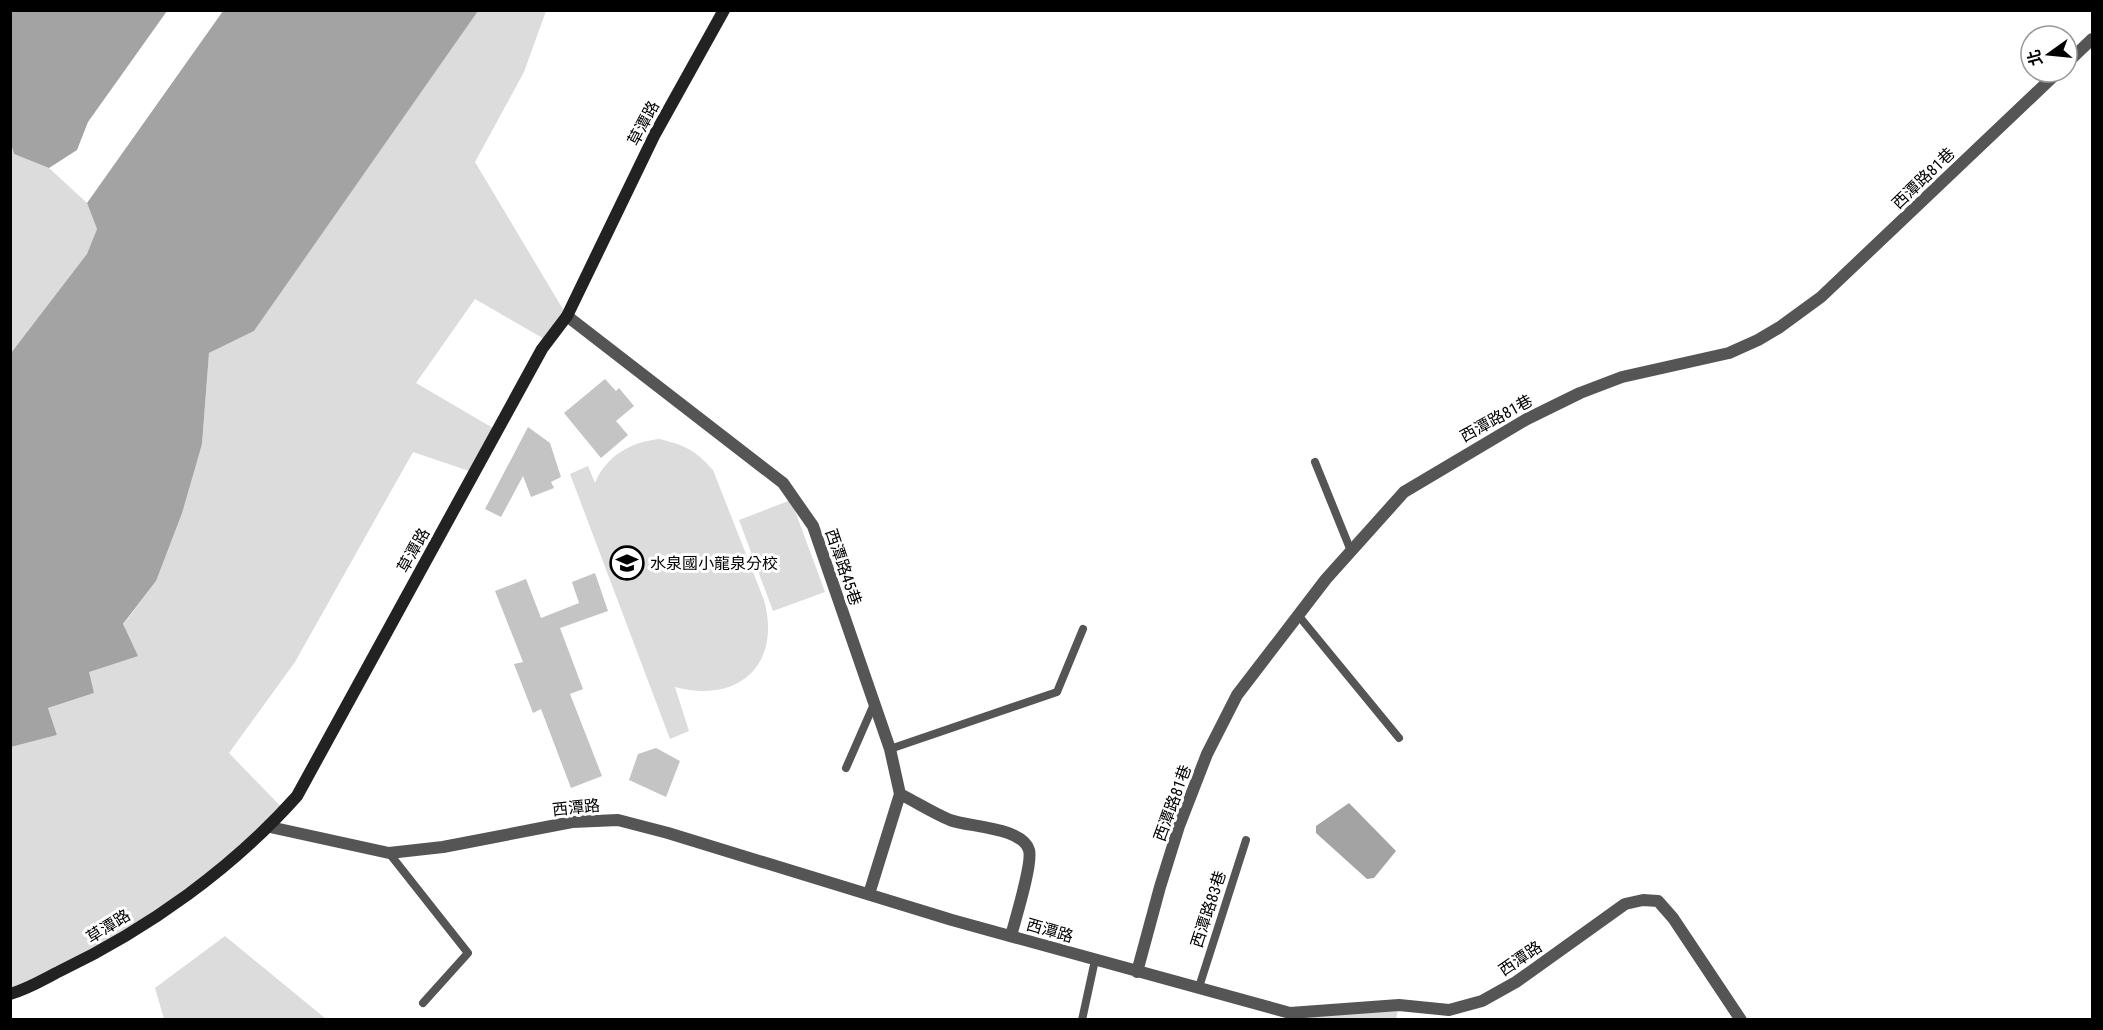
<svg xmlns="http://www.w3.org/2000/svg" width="2103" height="1030" viewBox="0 0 2103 1030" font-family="'Roboto Condensed','Noto Sans TC',sans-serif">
  <rect width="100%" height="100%" fill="#fff"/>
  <path fill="#dcdcdc" d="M 478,11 L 546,11 L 524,72 L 475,162 L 567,316 L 546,340 L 475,299 L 416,383 L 498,431 L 475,473 L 413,452 L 295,662 L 229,753 L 287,813 L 102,951 L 11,994 L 11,747 L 57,735 L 48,708 L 94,693 L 88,672 L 156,581 L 202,444 L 209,353 L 254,331 Z
    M 10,144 L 14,154 L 49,168 L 87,203 L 97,229 L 88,254 L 11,353 Z
    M 659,439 C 685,445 695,450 713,470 L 764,600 C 782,665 738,704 675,687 L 689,731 L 670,739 L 570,474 L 588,466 L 595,483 C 606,456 631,442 659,439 Z
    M 791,500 L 825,592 L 773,611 L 739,520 Z
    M 225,936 L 326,1019 L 164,1019 L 155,988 Z
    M 1399,1005 L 1396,1019 L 1288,1020 L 1290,1013 Z"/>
  <path fill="#a3a3a3" d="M 11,10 L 167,11 L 88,122 L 77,150 L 49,168 L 14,154 L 11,144 Z
    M 223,11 L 478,11 L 254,331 L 209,353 L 202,444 L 182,513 L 156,581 L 123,624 L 138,656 L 89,672 L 94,693 L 48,708 L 57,735 L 11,747 L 11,353 L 87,254 L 97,229 L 87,203 Z
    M 1349,803 L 1396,851 L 1374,878 L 1367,879 L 1316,833 L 1316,826 Z"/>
  <path fill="#c4c4c4" d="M 605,379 L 616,391 L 619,388 L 634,406 L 616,421 L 628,435 L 601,458 L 564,413 Z
    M 528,427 L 550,443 L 561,477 L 551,482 L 554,488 L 531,497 L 523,476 L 501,517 L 485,509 Z
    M 595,573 L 608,611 L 560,628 L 583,689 L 570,694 L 602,776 L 571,788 L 541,709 L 533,713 L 514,664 L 523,662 L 495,591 L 526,579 L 541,618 L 579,603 L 572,582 Z
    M 656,748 L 680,761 L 666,797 L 629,780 L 638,754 Z"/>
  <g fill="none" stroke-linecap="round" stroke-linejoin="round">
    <path stroke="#555" stroke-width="8" d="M 1315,462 L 1351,551
      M 1298,615 L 1399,738
      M 890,749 L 1057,692 L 1083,629
      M 846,768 L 874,704
      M 389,853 L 468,953 L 423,1003
      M 1199,987 L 1246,840
      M 1082,1020 L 1095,960"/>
    <path stroke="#555" stroke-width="12" d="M 2067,63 L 2092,39
      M 567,316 L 783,483 L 813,526 L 890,749 L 900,794 L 869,894
      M 900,794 C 916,802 933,813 950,820 C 969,827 1022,827 1029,850 C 1033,863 1015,920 1011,936
      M 270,827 L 389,853 L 443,847 L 572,822 L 618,820 L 668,833 L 952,920 L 1290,1013 L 1399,1005 L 1449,1010 L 1482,1001 L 1516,982 L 1625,904 L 1643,900 L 1658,901 L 1673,918 L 1741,1020
      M 1137,972 L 1160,887 L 1179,826 L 1207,754 L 1237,695 L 1326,579 L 1404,492 L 1527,419 L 1580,393 L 1622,377 L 1729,353 L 1758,340 L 1780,327 L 1821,297 L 2058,72"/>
    <path stroke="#222" stroke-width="12" d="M 10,994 C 28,989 44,979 60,971 C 148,929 233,868 297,796 L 542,349 L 567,316 L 655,134 L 724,10"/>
  </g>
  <defs>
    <symbol id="school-ring" viewBox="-11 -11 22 22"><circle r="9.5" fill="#fff" stroke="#000" stroke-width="1.5"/><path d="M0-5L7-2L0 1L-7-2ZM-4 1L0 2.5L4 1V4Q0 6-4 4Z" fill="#000"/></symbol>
  </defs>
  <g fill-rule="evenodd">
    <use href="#school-ring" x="608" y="544" width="38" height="38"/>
  </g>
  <g text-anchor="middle" stroke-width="6" stroke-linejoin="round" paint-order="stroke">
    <g font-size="16" fill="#000" stroke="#fff">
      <text transform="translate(643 123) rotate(-62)" y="6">草潭路</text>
      <text transform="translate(1923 178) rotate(-44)" y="6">西潭路81巷</text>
      <text transform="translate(1496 418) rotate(-29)" y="6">西潭路81巷</text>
      <text transform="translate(413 550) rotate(-61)" y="6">草潭路</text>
      <text transform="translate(844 567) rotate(71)" y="6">西潭路45巷</text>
      <text transform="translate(1172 803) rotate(-70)" y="6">西潭路81巷</text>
      <text transform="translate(576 807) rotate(-6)" y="6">西潭路</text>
      <text transform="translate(1208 909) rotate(-72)" y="6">西潭路83巷</text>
      <text transform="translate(108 926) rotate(-32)" y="6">草潭路</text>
      <text transform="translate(1050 930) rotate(16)" y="6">西潭路</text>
      <text transform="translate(1520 958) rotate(-34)" y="6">西潭路</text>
    </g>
    <g font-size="16" fill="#000" stroke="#fff" text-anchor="start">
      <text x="650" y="569">水泉國小龍泉分校</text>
    </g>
  </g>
  <rect width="2103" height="1030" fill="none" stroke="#000000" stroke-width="24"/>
  <g transform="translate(2049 54) rotate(255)"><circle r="28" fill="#ffffff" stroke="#999999" stroke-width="1.5"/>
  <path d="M0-4.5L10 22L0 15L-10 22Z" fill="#000000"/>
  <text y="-9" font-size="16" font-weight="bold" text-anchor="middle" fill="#000000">北</text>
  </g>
</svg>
